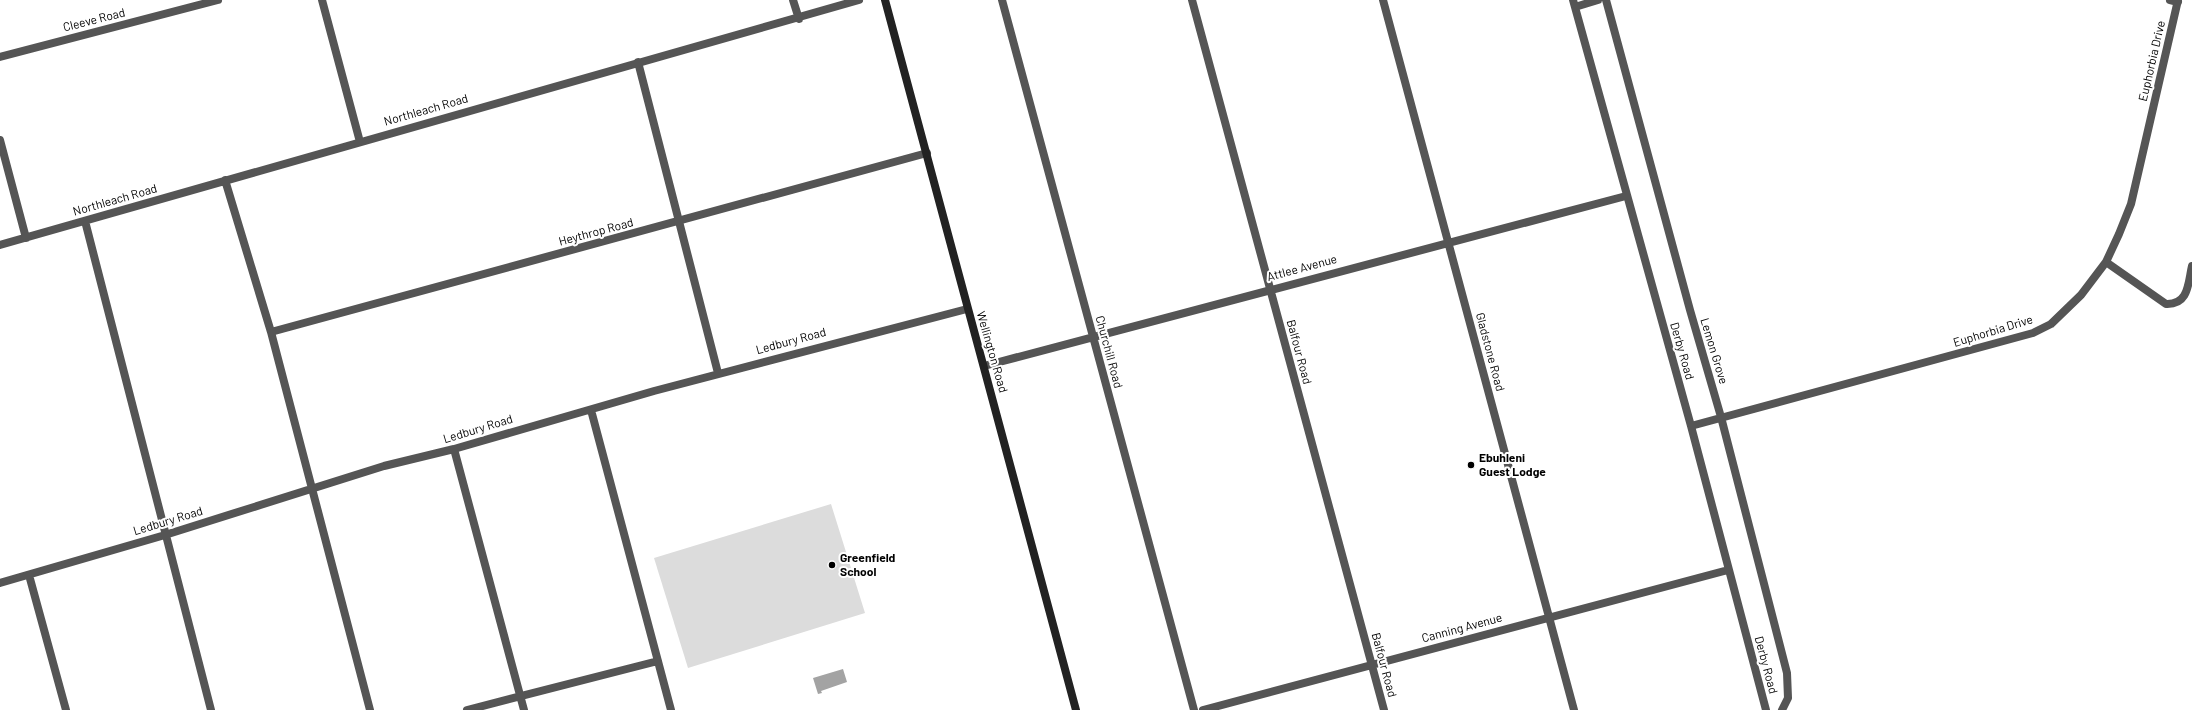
<svg xmlns="http://www.w3.org/2000/svg" width="2192" height="710" viewBox="0 0 2192 710" font-family="Barlow,sans-serif">
  <rect width="100%" height="100%" fill="#fff"/>
  <path fill="#dcdcdc" d="M 831,504 L 865,613 L 688,668 L 654,558 Z"/>
  <path fill="#a3a3a3" d="M 843,669 L 847,682 L 821,691 L 822,693 L 818,694 L 813,678 Z"/>
  <g fill="none" stroke-linecap="round" stroke-linejoin="round">
    <path stroke="#555" stroke-width="8" d="M 322,0 L 360,142
      M 793,0 L 799,19
      M 1002,0 L 1194,710
      M 1192,0 L 1384,710
      M 1383,0 L 1574,710
      M 1573,0 L 1691,426 L 1766,710
      M 1606,0 L 1690,310 L 1721,417 L 1787,673 L 1788,698 L 1782,710
      M 2170,0 L 2178,2
      M 1575,7 L 1598,0
      M 0,57 L 218,0
      M 638,62 L 718,373
      M 0,140 L 26,238
      M 225,180 L 271,332 L 370,710
      M 85,221 L 211,710
      M 0,245 L 859,0
      M 2106,262 L 2166,304 C 2189,305 2188,283 2192,266
      M 271,332 L 927,153
      M 984,366 L 1626,196
      M 591,410 L 671,710
      M 1691,426 L 2033,333 L 2051,324 L 2081,295 L 2106,262 L 2119,234 L 2131,204 L 2178,0
      M 454,449 L 524,710
      M 29,575 L 66,710
      M 0,583 L 165,535 L 384,466 L 454,449 L 654,391 L 967,309
      M 467,710 L 658,661
      M 1203,710 L 1728,570"/>
    <path stroke="#222" stroke-width="8" d="M 885,0 L 1076,710"/>
  </g>
  <g fill="#000" stroke="#fff" stroke-width="1.5">
    <circle cx="1471" cy="465" r="4"/>
    <circle cx="832" cy="565" r="4"/>
  </g>
  <g text-anchor="middle" stroke-width="4" stroke-linejoin="round" paint-order="stroke">
    <g font-size="12" fill="#000" stroke="#fff">
      <text transform="translate(94 20) rotate(-14)" y="4">Cleeve Road</text>
      <text transform="translate(2152 61) rotate(-77)" y="4">Euphorbia Drive</text>
      <text transform="translate(426 110) rotate(-16)" y="4">Northleach Road</text>
      <text transform="translate(115 200) rotate(-16)" y="4">Northleach Road</text>
      <text transform="translate(596 232) rotate(-15)" y="4">Heythrop Road</text>
      <text transform="translate(1302 268) rotate(-15)" y="4">Attlee Avenue</text>
      <text transform="translate(1993 331) rotate(-17)" y="4">Euphorbia Drive</text>
      <text transform="translate(791 341) rotate(-15)" y="4">Ledbury Road</text>
      <text transform="translate(1682 351) rotate(74)" y="4">Derby Road</text>
      <text transform="translate(1714 351) rotate(73)" y="4">Lemon Grove</text>
      <text transform="translate(992 352) rotate(74)" y="4">Wellington Road</text>
      <text transform="translate(1109 352) rotate(75)" y="4">Churchill Road</text>
      <text transform="translate(1299 352) rotate(75)" y="4">Balfour Road</text>
      <text transform="translate(1490 352) rotate(75)" y="4">Gladstone Road</text>
      <text transform="translate(478 429) rotate(-17)" y="4">Ledbury Road</text>
      <text transform="translate(168 521) rotate(-17)" y="4">Ledbury Road</text>
      <text transform="translate(1462 628) rotate(-15)" y="4">Canning Avenue</text>
      <text transform="translate(1384 665) rotate(75)" y="4">Balfour Road</text>
      <text transform="translate(1766 665) rotate(75)" y="4">Derby Road</text>
    </g>
    <g font-size="12" font-weight="bold" fill="#000" stroke="#fff" text-anchor="start">
      <text x="1479" y="462">Ebuhleni<tspan x="1479" dy="14">Guest Lodge</tspan></text>
      <text x="840" y="562">Greenfield<tspan x="840" dy="14">School</tspan></text>
    </g>
  </g>
</svg>
